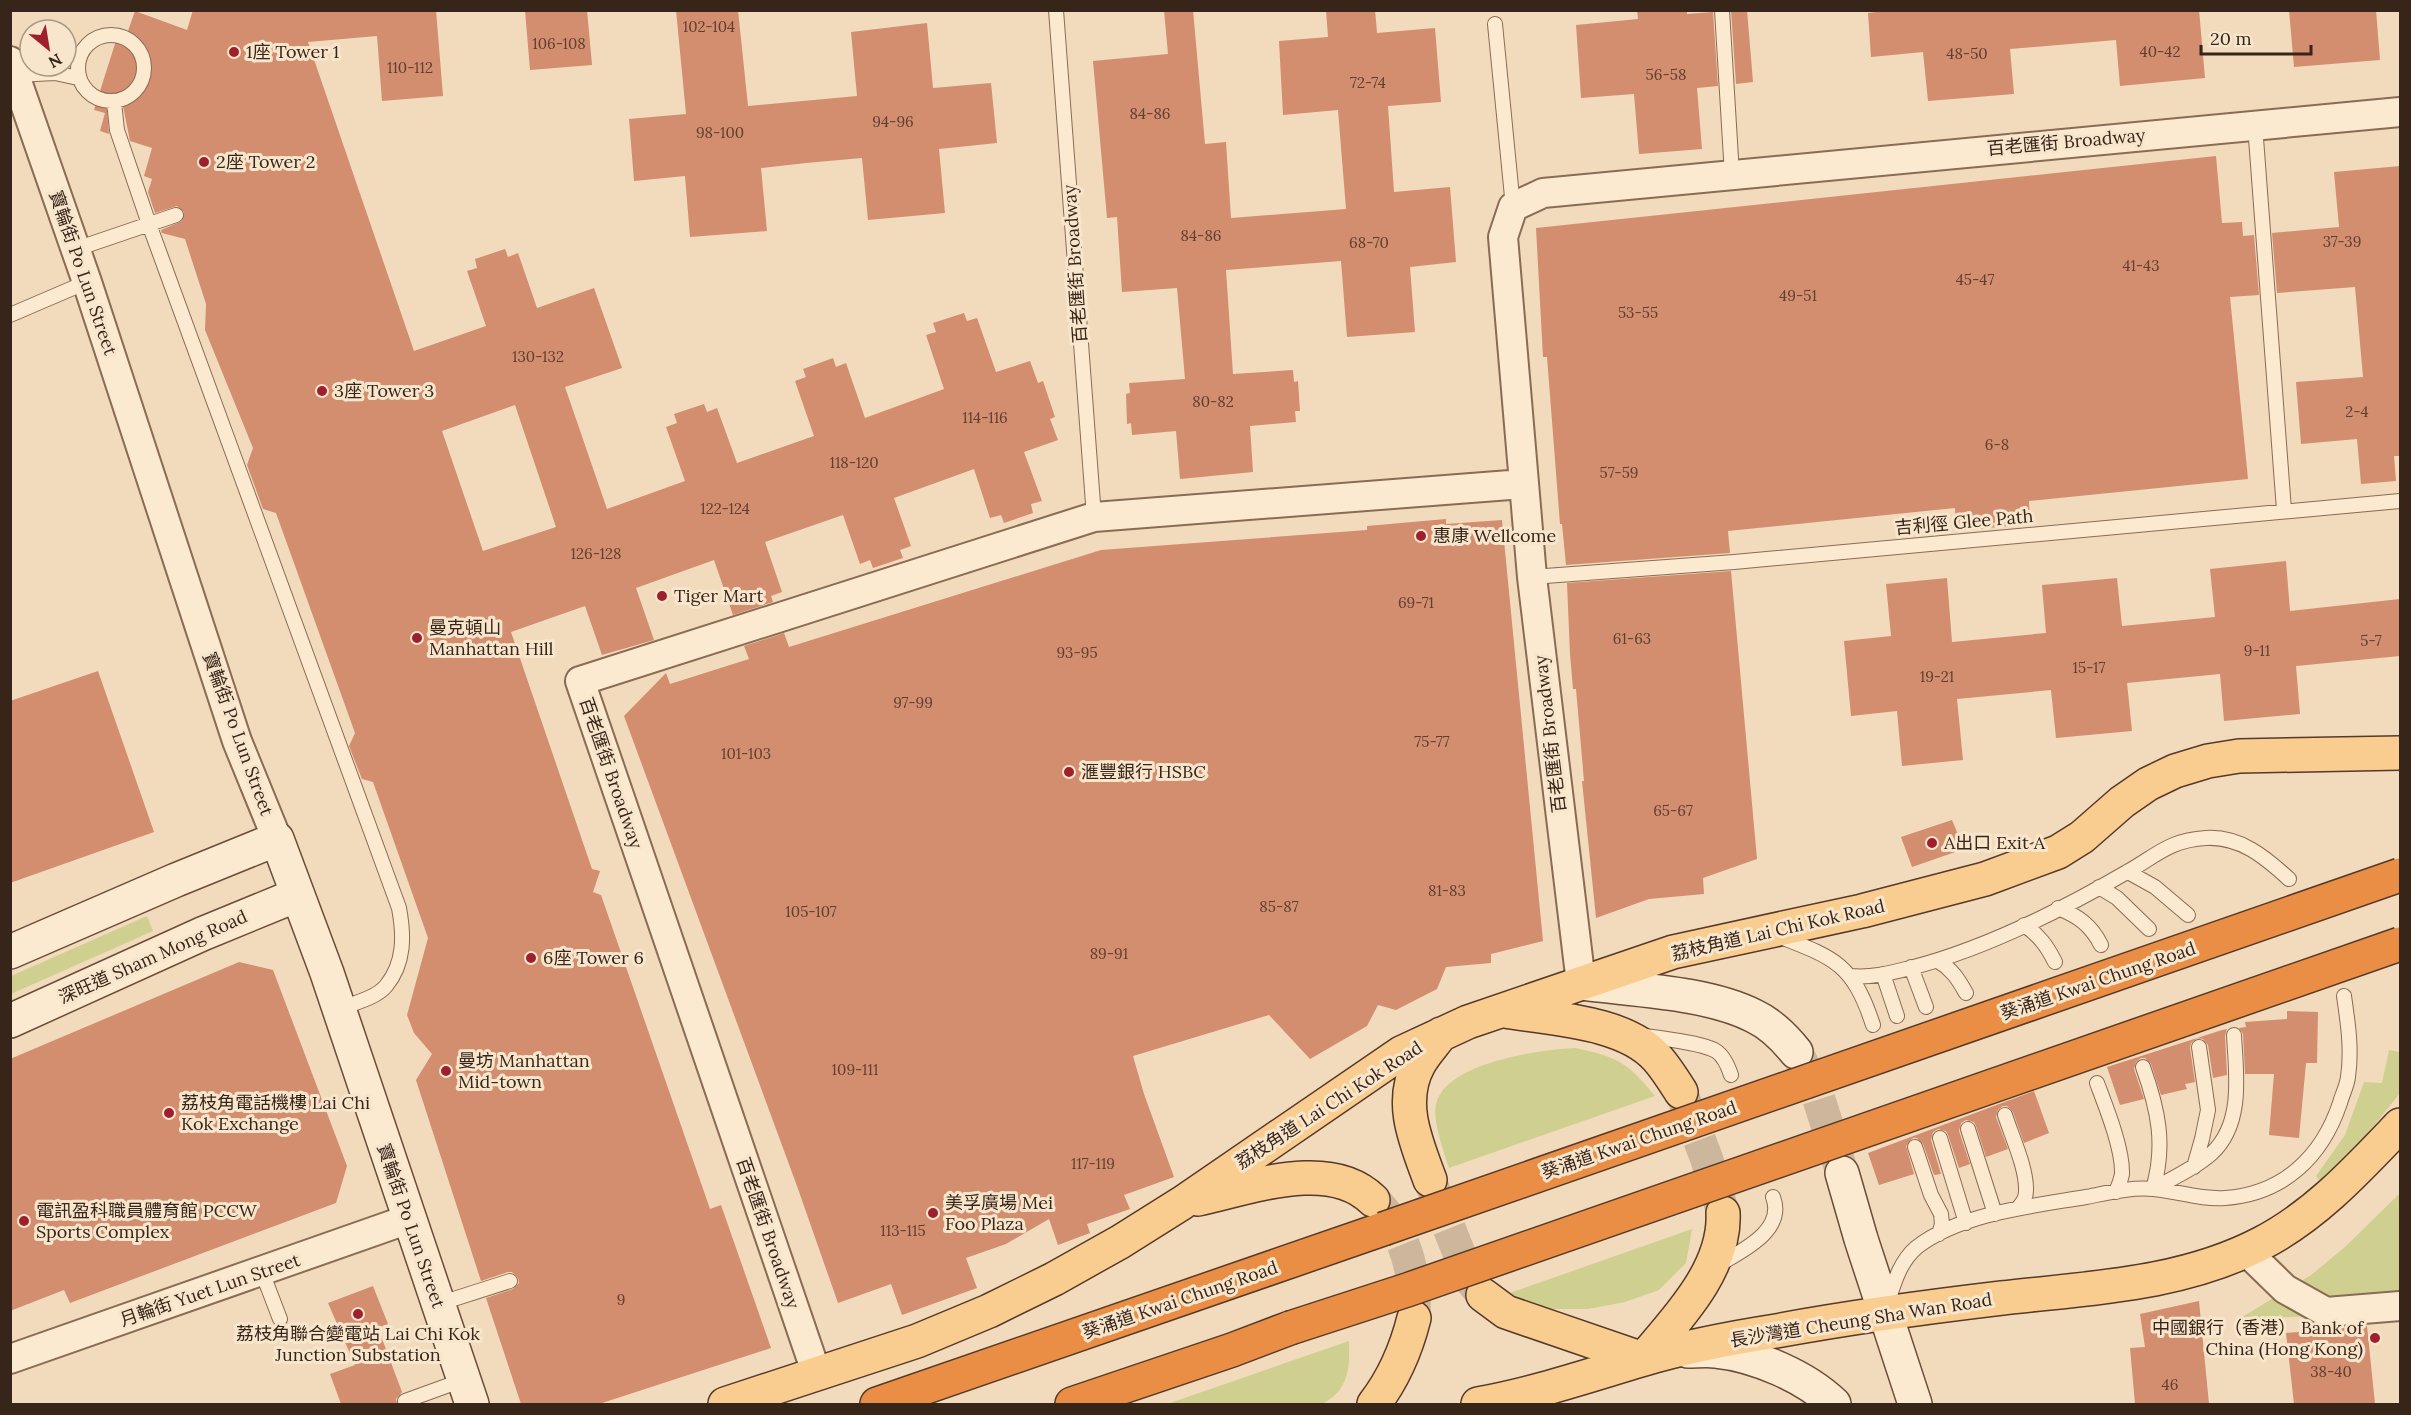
<svg xmlns="http://www.w3.org/2000/svg" width="2411" height="1415" viewBox="0 0 2411 1415" font-family="Lora,'Noto Sans TC',serif">
  <rect width="100%" height="100%" fill="#f1dbbc"/>
  <path fill="#cfd090" d="M 147,916 L 153,931 L 11,994 L 11,976 Z
    M 1575,1048 C 1618,1057 1627,1062 1655,1096 L 1449,1168 C 1444,1153 1432,1119 1436,1104 C 1446,1062 1539,1050 1575,1048 Z
    M 2389,1050 L 2400,1052 L 2400,1093 L 2357,1147 L 2321,1183 L 2316,1176 L 2345,1135 L 2364,1082 L 2382,1083 Z
    M 2398,1195 L 2400,1195 L 2400,1313 L 2239,1319 L 2311,1275 L 2345,1247 Z
    M 1692,1229 L 1686,1263 L 1659,1290 L 1625,1302 L 1588,1309 L 1547,1309 L 1524,1303 L 1510,1293 Z
    M 1349,1341 C 1350,1367 1349,1391 1322,1404 L 1167,1404 Z"/>
  <path fill="#d38d6f" fill-rule="evenodd" d="M 193,10 L 436,10 L 443,96 L 382,101 L 377,36 L 308,42 L 414,351 L 486,326 L 467,271 L 477,268 L 475,259 L 505,249 L 508,257 L 518,253 L 537,308 L 594,288 L 622,368 L 565,387 L 607,509 L 685,481 L 666,427 L 677,423 L 674,414 L 704,404 L 707,412 L 717,408 L 737,463 L 814,436 L 795,381 L 806,377 L 803,369 L 833,358 L 836,367 L 846,363 L 865,418 L 944,389 L 926,335 L 936,332 L 933,323 L 964,313 L 967,321 L 977,318 L 996,372 L 1030,361 L 1038,383 L 1043,381 L 1055,417 L 1050,419 L 1058,440 L 1024,452 L 1042,501 L 1031,504 L 1033,513 L 1004,523 L 1001,515 L 990,518 L 974,469 L 894,498 L 911,546 L 900,550 L 903,558 L 873,568 L 870,560 L 860,564 L 843,515 L 765,542 L 782,592 L 771,596 L 773,602 L 733,615 L 714,560 L 636,588 L 654,640 L 602,655 L 585,606 L 511,632 L 592,869 L 600,871 L 593,892 L 601,895 L 710,1209 L 721,1205 L 771,1348 L 599,1404 L 521,1404 L 486,1298 L 513,1289 L 519,1283 L 518,1278 L 512,1272 L 508,1272 L 481,1281 L 416,1080 L 432,1054 L 414,1033 L 407,1015 L 428,938 L 373,782 L 362,779 L 349,746 L 355,733 L 276,513 L 263,509 L 247,465 L 253,448 L 205,330 L 206,304 L 185,239 L 162,233 L 161,230 L 182,221 L 184,212 L 177,206 L 155,213 L 148,192 L 152,179 L 144,176 L 152,148 L 130,141 L 121,96 L 112,93 L 106,99 L 109,134 L 100,131 L 105,113 L 94,110 L 120,28 L 128,31 L 135,11 L 187,30 ZM 515,405 L 556,527 L 483,551 L 442,431 Z
    M 525,10 L 587,10 L 592,65 L 530,70 Z
    M 676,10 L 738,10 L 748,106 L 857,96 L 851,32 L 927,23 L 933,88 L 991,83 L 997,143 L 939,149 L 945,213 L 868,220 L 862,158 L 806,163 L 761,168 L 767,231 L 690,237 L 685,176 L 634,181 L 629,119 L 686,114 Z
    M 1164,10 L 1193,10 L 1205,144 L 1226,142 L 1231,218 L 1346,209 L 1338,110 L 1283,115 L 1279,41 L 1328,37 L 1326,10 L 1375,10 L 1377,33 L 1435,28 L 1441,102 L 1388,106 L 1394,192 L 1450,187 L 1456,262 L 1410,267 L 1415,332 L 1347,337 L 1341,261 L 1226,270 L 1233,374 L 1293,370 L 1294,382 L 1298,381 L 1300,411 L 1295,411 L 1296,422 L 1250,426 L 1253,472 L 1180,479 L 1176,431 L 1132,435 L 1131,423 L 1127,424 L 1126,394 L 1130,393 L 1129,383 L 1185,379 L 1177,288 L 1122,292 L 1117,217 L 1107,218 L 1093,61 L 1168,54 Z
    M 1637,10 L 1687,10 L 1687,14 L 1713,12 L 1718,86 L 1697,88 L 1702,149 L 1639,154 L 1634,94 L 1581,98 L 1576,25 L 1638,19 Z
    M 1731,10 L 1747,10 L 1753,82 L 1736,84 Z
    M 1894,10 L 2199,10 L 2205,78 L 2120,86 L 2116,40 L 2010,49 L 2014,94 L 1928,101 L 1923,52 L 1871,57 L 1868,13 Z
    M 2289,10 L 2376,10 L 2380,60 L 2294,67 Z
    M 2216,156 L 2222,223 L 2242,222 L 2243,236 L 2254,235 L 2259,295 L 2230,297 L 2248,479 L 2029,501 L 2030,524 L 1956,531 L 1955,508 L 1728,531 L 1730,553 L 1566,565 L 1562,524 L 1560,524 L 1547,357 L 1543,357 L 1536,228 Z
    M 2400,166 L 2400,456 L 2394,456 L 2396,481 L 2361,484 L 2357,439 L 2301,444 L 2296,382 L 2363,377 L 2355,287 L 2277,293 L 2272,233 L 2339,227 L 2334,172 Z
    M 1446,519 L 1446,524 L 1502,520 L 1543,941 L 1491,954 L 1491,963 L 1446,967 L 1437,989 L 1396,1010 L 1378,1005 L 1367,1026 L 1310,1059 L 1269,1015 L 1133,1056 L 1144,1094 L 1174,1177 L 1124,1195 L 1130,1209 L 1087,1224 L 1090,1233 L 1058,1245 L 1049,1219 L 1006,1244 L 966,1258 L 977,1288 L 902,1315 L 891,1284 L 838,1303 L 797,1186 L 624,716 L 666,673 L 670,684 L 749,659 L 744,646 L 784,633 L 789,647 L 1101,550 L 1367,530 L 1367,526 Z
    M 2286,561 L 2290,611 L 2400,599 L 2400,656 L 2296,666 L 2300,714 L 2256,718 L 2224,721 L 2220,674 L 2127,683 L 2132,731 L 2056,738 L 2051,690 L 1957,699 L 1963,760 L 1902,766 L 1897,711 L 1851,716 L 1844,641 L 1891,636 L 1886,584 L 1947,578 L 1952,642 L 2046,633 L 2042,585 L 2117,578 L 2122,626 L 2215,617 L 2210,569 Z
    M 1731,571 L 1757,859 L 1703,878 L 1704,894 L 1649,899 L 1596,918 L 1582,781 L 1584,781 L 1576,689 L 1573,689 L 1570,654 L 1567,583 Z
    M 98,671 L 154,832 L 10,883 L 10,701 Z
    M 1952,820 L 1964,849 L 1912,867 L 1901,837 Z
    M 239,962 L 273,970 L 347,1166 L 336,1203 L 70,1303 L 64,1290 L 10,1311 L 10,1059 Z
    M 2287,1011 L 2318,1012 L 2317,1063 L 2306,1063 L 2299,1138 L 2269,1135 L 2274,1074 L 2245,1074 L 2243,1034 L 2239,1028 L 2246,1027 L 2245,1022 L 2287,1019 Z
    M 2227,1029 L 2225,1036 L 2227,1075 L 2213,1078 L 2208,1045 L 2203,1039 L 2197,1038 L 2191,1043 L 2190,1048 L 2195,1082 L 2185,1084 L 2187,1089 L 2161,1095 L 2151,1064 L 2145,1058 L 2141,1058 L 2136,1062 L 2134,1069 L 2144,1099 L 2120,1105 L 2107,1067 L 2222,1030 Z
    M 2034,1091 L 2049,1133 L 2024,1143 L 2013,1112 L 2007,1106 L 2003,1106 L 1998,1110 L 1996,1117 L 2008,1149 L 1986,1157 L 1976,1126 L 1974,1122 L 1966,1120 L 1961,1123 L 1959,1131 L 1970,1164 L 1959,1168 L 1948,1135 L 1946,1131 L 1938,1129 L 1933,1132 L 1931,1140 L 1941,1174 L 1934,1175 L 1923,1144 L 1917,1138 L 1913,1138 L 1906,1146 L 1914,1174 L 1879,1185 L 1868,1153 Z
    M 373,1286 L 388,1324 L 378,1328 L 402,1392 L 396,1399 L 397,1404 L 341,1404 L 330,1374 L 355,1365 L 328,1303 Z
    M 2199,1301 L 2209,1404 L 2135,1404 L 2130,1348 L 2145,1347 L 2140,1314 Z
    M 2367,1326 L 2375,1404 L 2294,1404 L 2286,1333 Z"/>
  <g fill="none" stroke-linecap="round" stroke-linejoin="round">
    <path stroke="#ccb79c" stroke-width="33" stroke-dasharray="33 16" stroke-linecap="butt" d="M 1798,1055 L 1816,1090 L 1841,1169"/>
    <path stroke="#ccb79c" stroke-width="33" stroke-dasharray="33 16" stroke-linecap="butt" d="M 1682,1094 L 1706,1157 L 1722,1209
      M 1431,1183 L 1469,1278 L 1482,1294
      M 1377,1203 C 1406,1234 1416,1274 1414,1316"/>
    <defs>
      <path id="lane" d="M 1056,10 L 1094,517
        M 1722,10 L 1732,175
        M 1495,24 L 1513,207
        M78 68a33 33 0 1 1 66 0a33 33 0 1 1-66 0Z
        M 16,75 L 55,73 L 78,78
        M 114,102 L 117,130 L 149,224 L 399,908 C 404,935 405,963 386,986 C 376,998 354,1003 339,1009
        M 2255,125 L 2284,510
        M 76,249 L 176,215
        M 10,315 L 87,282
        M 1532,577 L 1734,562 L 2400,501
        M 2128,872 L 2155,887 L 2188,915
        M 2099,887 L 2117,898 L 2149,929
        M 2058,908 C 2078,916 2091,925 2101,945
        M 2024,925 C 2039,935 2047,946 2055,962
        M 1778,936 C 1835,958 1853,964 1873,1025
        M 1938,961 C 1952,969 1958,979 1966,993
        M 1911,967 L 1926,1007
        M 1883,974 L 1897,1016
        M 1851,976 C 1872,978 1890,973 1910,968 C 1985,949 2060,911 2127,872 C 2156,856 2169,840 2206,838 C 2240,836 2265,857 2289,879
        M 1642,1035 C 1661,1039 1701,1042 1716,1051 C 1724,1056 1728,1066 1731,1075
        M 2143,1067 C 2158,1109 2166,1145 2153,1189
        M 2097,1083 C 2106,1107 2123,1149 2122,1174 C 2121,1180 2118,1187 2116,1192
        M 2005,1115 C 2012,1137 2027,1169 2026,1191 C 2026,1198 2023,1202 2018,1208
        M 1968,1129 L 1995,1214
        M 1940,1138 L 1966,1223
        M 1915,1147 L 1931,1195 L 1941,1214 L 1942,1224 L 1939,1234
        M 2194,1167 L 2202,1139 L 2208,1110 L 2199,1047
        M 2153,1189 C 2173,1178 2195,1168 2212,1153 C 2244,1123 2236,1073 2234,1035
        M 1718,1265 C 1741,1251 1786,1231 1773,1197
        M 262,1272 L 280,1319
        M 1888,1302 C 1894,1283 1900,1261 1917,1247 C 1961,1213 2033,1206 2086,1197 C 2107,1193 2131,1187 2153,1189 C 2177,1191 2201,1200 2225,1198 C 2283,1194 2322,1157 2340,1103 C 2342,1095 2347,1086 2348,1077 C 2352,1050 2348,1023 2344,996
        M 438,1304 L 510,1281
        M 405,1401 L 463,1380"/>
      <path id="street" d="M 10,61 L 87,282 L 237,741 L 277,839
        M 1581,983 L 1532,577 L 1503,237 L 1513,207 L 1543,193 L 2400,112
        M 2246,1251 L 2285,1289 L 2326,1312 L 2400,1306
        M 10,1359 L 409,1219
        M 817,1375 L 580,681 L 1094,517 L 1523,484"/>
      <path id="secondary" d="M 10,952 L 176,880 L 277,839 L 327,973 L 472,1404
        M 1581,983 C 1633,990 1707,992 1754,1016 C 1771,1024 1784,1037 1796,1052
        M 10,1021 L 202,934 L 297,895
        M 1842,1173 L 1861,1239 L 1915,1404
        M 1688,1351 C 1697,1351 1707,1350 1716,1351 C 1756,1355 1806,1377 1834,1404"/>
      <path id="primary" d="M 1505,1011 C 1551,1019 1624,1021 1657,1058 C 1666,1068 1674,1081 1681,1092
        M 1430,1180 C 1416,1142 1398,1102 1419,1064 C 1425,1053 1434,1044 1441,1034
        M 1198,1199 C 1249,1188 1330,1157 1373,1200
        M 1483,1295 L 1506,1312 L 1643,1359
        M 1643,1359 C 1676,1320 1726,1269 1723,1213
        M 725,1404 L 917,1341 L 989,1311 L 1054,1279 L 1120,1242 L 1182,1203 L 1401,1053 L 1468,1022 L 1673,952 L 1862,911 L 1985,879 L 2058,852 L 2082,837 L 2122,802 L 2148,784 L 2175,771 L 2208,761 L 2239,756 L 2400,753
        M 1374,1404 C 1394,1378 1406,1350 1414,1318
        M 1478,1404 C 1534,1394 1587,1376 1641,1360 C 1684,1347 1731,1338 1776,1331 C 1851,1317 1926,1307 2002,1298 C 2089,1288 2182,1285 2262,1243 C 2316,1215 2358,1169 2400,1125"/>
      <path id="highway" d="M 877,1404 L 1383,1229
        M 1072,1404 L 1232,1350 L 1290,1328"/>
    </defs>
    <use href="#lane" stroke="#8a6b54" stroke-width="16"/>
    <use href="#street" stroke="#8a6b54" stroke-width="32"/>
    <use href="#secondary" stroke="#6b4c38" stroke-width="36"/>
    <use href="#primary" stroke="#573929" stroke-width="36"/>
    <use href="#highway" stroke="#573929" stroke-width="36"/>
    <use href="#lane" stroke="#fbe9d0" stroke-width="14"/>
    <use href="#street" stroke="#fbe9d0" stroke-width="28"/>
    <use href="#secondary" stroke="#fbe9d0" stroke-width="33"/>
    <use href="#primary" stroke="#f9cc90" stroke-width="33"/>
    <use href="#highway" stroke="#e98e44" stroke-width="33"/>
    <defs>
      <path id="highway-bridge" d="M 1383,1229 L 2400,875
        M 1290,1328 L 1407,1290 L 2400,944"/>
    </defs>
    <use href="#highway-bridge" stroke="#573929" stroke-width="36" stroke-linecap="butt"/>
    <use href="#highway-bridge" stroke="#e98e44" stroke-width="33"/>
  </g>
  <g fill="#9e202f" stroke="#f8e6cc" stroke-width="2">
    <circle cx="234" cy="52" r="6"/>
    <circle cx="204" cy="162" r="6"/>
    <circle cx="322" cy="391" r="6"/>
    <circle cx="1421" cy="536" r="6"/>
    <circle cx="662" cy="596" r="6"/>
    <circle cx="417" cy="638" r="6"/>
    <circle cx="1069" cy="772" r="6"/>
    <circle cx="1932" cy="843" r="6"/>
    <circle cx="531" cy="958" r="6"/>
    <circle cx="446" cy="1071" r="6"/>
    <circle cx="169" cy="1113" r="6"/>
    <circle cx="933" cy="1213" r="6"/>
    <circle cx="24" cy="1221" r="6"/>
    <circle cx="358" cy="1314" r="6"/>
    <circle cx="2375" cy="1338" r="6"/>
  </g>
  <g text-anchor="middle" stroke-width="6" stroke-linejoin="round" paint-order="stroke">
    <g font-size="15" fill="#5f3f2f">
      <text x="709" y="32">102-104</text>
      <text x="559" y="49">106-108</text>
      <text x="2160" y="57">40-42</text>
      <text x="1967" y="59">48-50</text>
      <text x="410" y="73">110-112</text>
      <text x="1666" y="80">56-58</text>
      <text x="1368" y="88">72-74</text>
      <text x="1150" y="119">84-86</text>
      <text x="893" y="127">94-96</text>
      <text x="720" y="138">98-100</text>
      <text x="1201" y="241">84-86</text>
      <text x="2342" y="247">37-39</text>
      <text x="1369" y="248">68-70</text>
      <text x="2141" y="271">41-43</text>
      <text x="1975" y="285">45-47</text>
      <text x="1798" y="301">49-51</text>
      <text x="1638" y="318">53-55</text>
      <text x="538" y="362">130-132</text>
      <text x="1213" y="407">80-82</text>
      <text x="2357" y="417">2-4</text>
      <text x="985" y="423">114-116</text>
      <text x="1997" y="450">6-8</text>
      <text x="854" y="468">118-120</text>
      <text x="1619" y="478">57-59</text>
      <text x="725" y="514">122-124</text>
      <text x="596" y="559">126-128</text>
      <text x="1416" y="608">69-71</text>
      <text x="1632" y="644">61-63</text>
      <text x="2371" y="646">5-7</text>
      <text x="2257" y="656">9-11</text>
      <text x="1077" y="658">93-95</text>
      <text x="2089" y="673">15-17</text>
      <text x="1937" y="682">19-21</text>
      <text x="913" y="708">97-99</text>
      <text x="1432" y="747">75-77</text>
      <text x="746" y="759">101-103</text>
      <text x="1673" y="816">65-67</text>
      <text x="1447" y="896">81-83</text>
      <text x="1279" y="912">85-87</text>
      <text x="811" y="917">105-107</text>
      <text x="1109" y="959">89-91</text>
      <text x="855" y="1075">109-111</text>
      <text x="1093" y="1169">117-119</text>
      <text x="903" y="1236">113-115</text>
      <text x="621" y="1305">9</text>
      <text x="2331" y="1377">38-40</text>
      <text x="2170" y="1390">46</text>
    </g>
    <g font-size="18" fill="#38251a" stroke="#f8e6cc" text-anchor="start">
      <text x="246" y="58">1座 Tower 1</text>
      <text x="216" y="168">2座 Tower 2</text>
      <text x="334" y="397">3座 Tower 3</text>
      <text x="1433" y="542">惠康 Wellcome</text>
      <text x="674" y="602">Tiger Mart</text>
      <text x="429" y="634">曼克頓山<tspan x="429" dy="21">Manhattan Hill</tspan></text>
      <text x="1081" y="778">滙豐銀行 HSBC</text>
      <text x="1944" y="849">A出口 Exit A</text>
      <text x="543" y="964">6座 Tower 6</text>
      <text x="458" y="1067">曼坊 Manhattan<tspan x="458" dy="21">Mid-town</tspan></text>
      <text x="181" y="1109">荔枝角電話機樓 Lai Chi<tspan x="181" dy="21">Kok Exchange</tspan></text>
      <text x="945" y="1209">美孚廣場 Mei<tspan x="945" dy="21">Foo Plaza</tspan></text>
      <text x="36" y="1217">電訊盈科職員體育館 PCCW<tspan x="36" dy="21">Sports Complex</tspan></text>
      <text x="2363" y="1334" text-anchor="end">中國銀行（香港） Bank of<tspan x="2363" dy="21">China (Hong Kong)</tspan></text>
      <text x="358" y="1340" text-anchor="middle">荔枝角聯合變電站 Lai Chi Kok<tspan x="358" dy="21">Junction Substation</tspan></text>
    </g>
    <g font-size="18" fill="#38251a" stroke="#f8e6cc">
      <text transform="translate(2066 142) rotate(-5)" y="6">百老匯街 Broadway</text>
      <text transform="translate(1075 264) rotate(-94)" y="6">百老匯街 Broadway</text>
      <text transform="translate(83 273) rotate(71)" y="6">寶輪街 Po Lun Street</text>
      <text transform="translate(1964 522) rotate(-5)" y="6">吉利徑 Glee Path</text>
      <text transform="translate(238 734) rotate(70)" y="6">寶輪街 Po Lun Street</text>
      <text transform="translate(1550 734) rotate(-97)" y="6">百老匯街 Broadway</text>
      <text transform="translate(611 773) rotate(71)" y="6">百老匯街 Broadway</text>
      <text transform="translate(1778 930) rotate(-13)" y="6">荔枝角道 Lai Chi Kok Road</text>
      <text transform="translate(153 957) rotate(-24)" y="6">深旺道 Sham Mong Road</text>
      <text transform="translate(2098 981) rotate(-19)" y="6">葵涌道 Kwai Chung Road</text>
      <text transform="translate(1329 1105) rotate(-33)" y="6">荔枝角道 Lai Chi Kok Road</text>
      <text transform="translate(1639 1140) rotate(-19)" y="6">葵涌道 Kwai Chung Road</text>
      <text transform="translate(411 1226) rotate(71)" y="6">寶輪街 Po Lun Street</text>
      <text transform="translate(768 1233) rotate(71)" y="6">百老匯街 Broadway</text>
      <text transform="translate(210 1290) rotate(-19)" y="6">月輪街 Yuet Lun Street</text>
      <text transform="translate(1180 1300) rotate(-19)" y="6">葵涌道 Kwai Chung Road</text>
      <text transform="translate(1861 1320) rotate(-9)" y="6">長沙灣道 Cheung Sha Wan Road</text>
    </g>
  </g>
  <rect width="2411" height="1415" fill="none" stroke="#38251a" stroke-width="24"/>
  <g transform="translate(48 48) rotate(150)"><circle r="28" fill="#f8e6cc" stroke="#ab9985" stroke-width="1.5"/>
  <path d="M0-4.5L10 22L0 15L-10 22Z" fill="#9e202f"/>
  <text y="-9" font-size="16" font-weight="bold" text-anchor="middle" fill="#38251a">N</text>
  </g>
  <path d="M2201 45v9h110v-9" fill="none" stroke="#38251a" stroke-width="3"/>
  <text x="2210" y="45" font-size="18" fill="#38251a" stroke="#f8e6cc" stroke-width="4.5" paint-order="stroke">20 m</text>
</svg>
